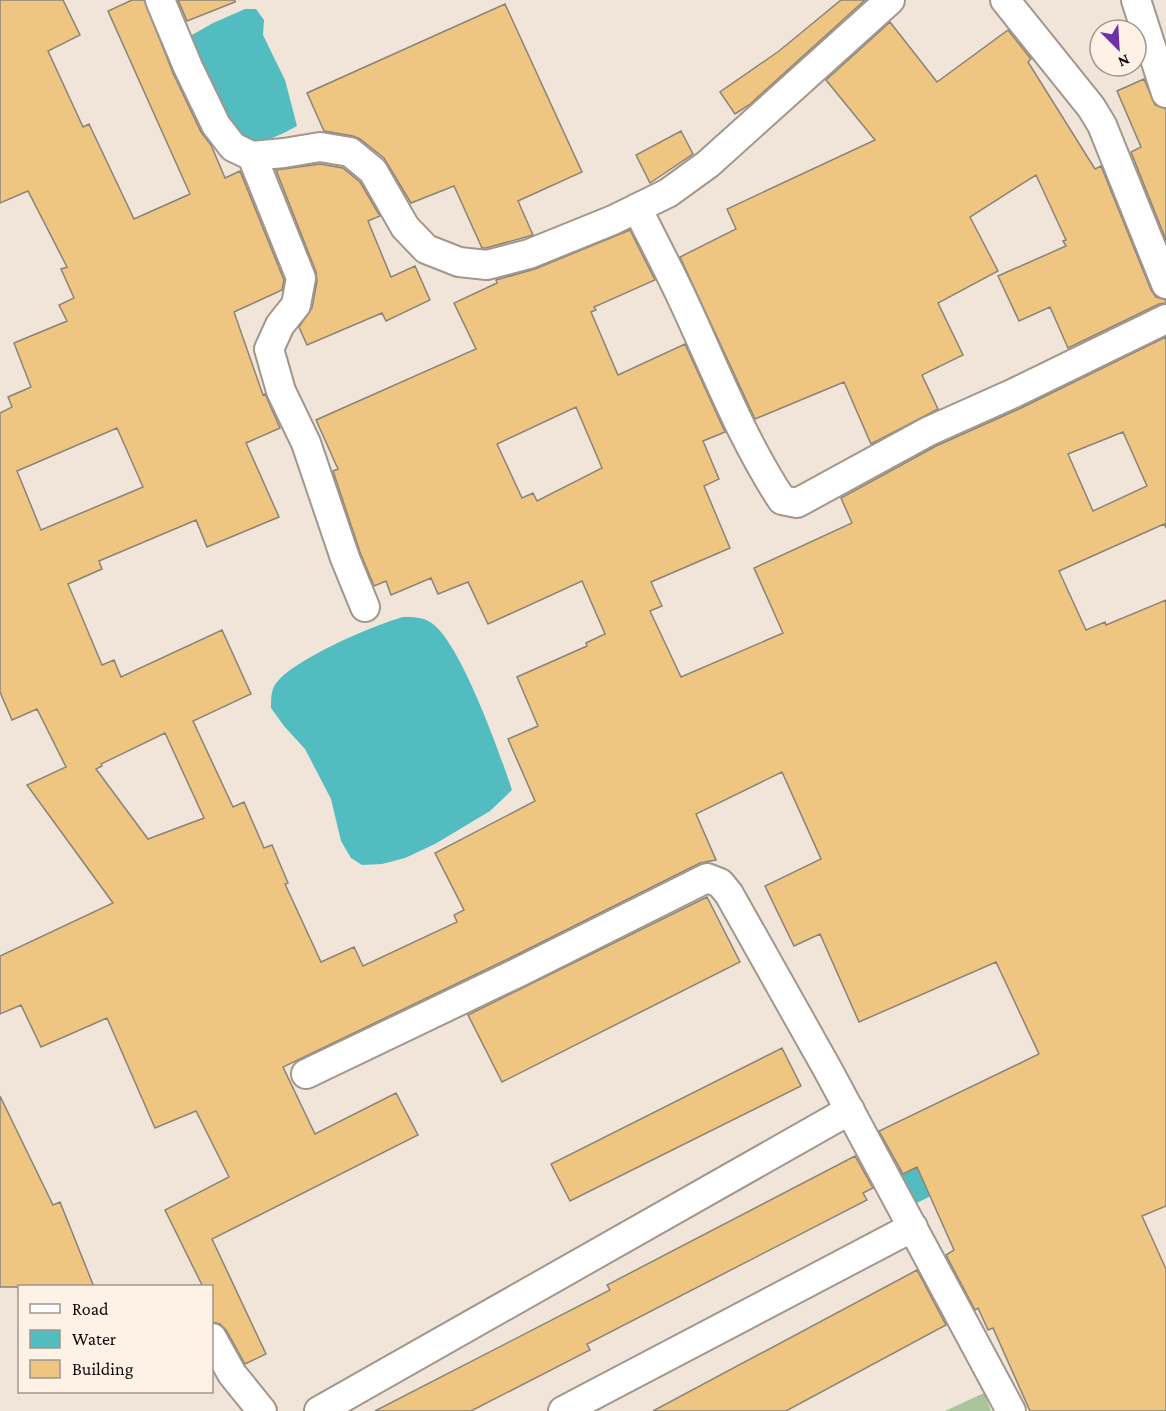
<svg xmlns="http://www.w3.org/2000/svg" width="1166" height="1411" viewBox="0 0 1166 1411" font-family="'Crimson Pro',serif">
  <rect width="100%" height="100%" fill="#f1e5da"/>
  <path fill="#a9c49b" d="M 984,1393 L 991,1411 L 945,1411 Z"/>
  <path fill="#52bcc0" d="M 245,9 L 256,9 L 264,20 L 263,35 L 285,80 L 297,126 C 272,139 257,149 232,131 L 191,46 L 192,35 L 213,23 Z
    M 403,617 C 413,617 422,617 430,622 C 459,638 501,756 512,790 L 490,811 L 435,844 L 405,858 L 382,864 L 362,865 L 351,858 L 341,841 L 331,799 L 305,749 L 284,726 L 271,708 C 271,702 271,694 273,689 C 282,663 377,624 403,617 Z"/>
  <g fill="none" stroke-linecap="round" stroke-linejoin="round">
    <path stroke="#52bcc0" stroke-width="39" d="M 907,1186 L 971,1155"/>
  </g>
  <path fill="#eec581" stroke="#8b8378" stroke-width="1.5" fill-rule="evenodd" d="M 0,0 L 63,0 L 80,35 L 48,51 L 83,127 L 89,124 L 134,219 L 190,194 L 108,11 L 132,0 L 144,0 L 173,73 L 201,132 L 211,145 L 225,178 L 240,171 L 284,280 L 282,290 L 234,312 L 263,395 L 265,394 L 280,428 L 246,443 L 279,517 L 207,547 L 196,520 L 99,561 L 102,569 L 68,584 L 102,665 L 114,660 L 121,677 L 222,630 L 251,694 L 193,721 L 233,807 L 244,802 L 264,848 L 272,845 L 288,883 L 285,884 L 321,962 L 354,947 L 363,966 L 457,922 L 454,915 L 464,910 L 435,853 L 535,801 L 508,739 L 538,726 L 517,677 L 587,646 L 586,643 L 605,634 L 582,581 L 488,624 L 468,582 L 438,594 L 431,578 L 391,595 L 386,581 L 374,586 L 360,552 L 333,471 L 338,469 L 316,420 L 476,349 L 454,303 L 497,283 L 496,280 L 535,269 L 630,230 L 655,280 L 594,307 L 596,310 L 591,312 L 618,375 L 685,344 L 725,432 L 703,441 L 719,479 L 704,486 L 730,548 L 651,582 L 662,606 L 650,611 L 681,677 L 783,633 L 754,568 L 852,523 L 841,498 L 936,446 L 1021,408 L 1166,337 L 1166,528 L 1164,524 L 1059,571 L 1086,630 L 1105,622 L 1106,625 L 1166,600 L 1166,1206 L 1142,1216 L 1166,1269 L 1166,1411 L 1030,1411 L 993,1328 L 988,1330 L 978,1308 L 975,1310 L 946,1255 L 954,1250 L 917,1167 L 903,1174 L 879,1131 L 1039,1054 L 996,962 L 859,1022 L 820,934 L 794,946 L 765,886 L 821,859 L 782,772 L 696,814 L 716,860 L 700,863 L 510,958 L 283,1067 L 315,1134 L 396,1093 L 418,1135 L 212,1239 L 266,1354 L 245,1364 L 226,1330 L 220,1324 L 212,1322 L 212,1287 L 203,1287 L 165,1210 L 229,1177 L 196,1111 L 155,1128 L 107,1018 L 41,1047 L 21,1005 L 0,1014 L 0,956 L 113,903 L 27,785 L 66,767 L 37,709 L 12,720 L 0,692 L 0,413 L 12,407 L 8,397 L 31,387 L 14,343 L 67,321 L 59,305 L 74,298 L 61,269 L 67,267 L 28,191 L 0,203 ZM 576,407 L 602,468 L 537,501 L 533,493 L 522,498 L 497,444 ZM 117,428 L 143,487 L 41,530 L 17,471 ZM 1123,432 L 1147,486 L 1093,511 L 1068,454 ZM 165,733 L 204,818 L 148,839 L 96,769 L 102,766 L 101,764 Z
    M 178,0 L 235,0 L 235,2 L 187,21 Z
    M 841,0 L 865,0 L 749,105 L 735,114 L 720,92 L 779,51 Z
    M 505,4 L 582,172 L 518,201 L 533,235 L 486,248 L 482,248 L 454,186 L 411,203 L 384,158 L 360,139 L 353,136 L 324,131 L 307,93 Z
    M 890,22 L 937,82 L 1008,30 L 1031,59 L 1028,62 L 1095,169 L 1101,166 L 1151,290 L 1156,297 L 1166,300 L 1166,303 L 1159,304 L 1068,348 L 1050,307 L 1019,321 L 998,276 L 1066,246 L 1063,241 L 1066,240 L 1036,175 L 970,217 L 998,271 L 938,303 L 963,355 L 922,375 L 938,409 L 871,444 L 844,382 L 755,419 L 680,257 L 736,229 L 727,209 L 875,140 L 826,80 Z
    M 1144,79 L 1155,105 L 1166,109 L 1166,240 L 1131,152 L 1141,147 L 1117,91 Z
    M 681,131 L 693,154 L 650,183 L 636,155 Z
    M 320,164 L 343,168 L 360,182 L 380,216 L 368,221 L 391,277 L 415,266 L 430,300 L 386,321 L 382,313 L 307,345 L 299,327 L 312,308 L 317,281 L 316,272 L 276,170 Z
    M 707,897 L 740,962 L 502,1082 L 468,1015 Z
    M 782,1048 L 801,1086 L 570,1201 L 551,1164 Z
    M 0,1096 L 53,1205 L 60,1202 L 94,1287 L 0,1287 Z
    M 855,1156 L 873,1188 L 863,1193 L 867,1200 L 587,1344 L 590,1350 L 471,1411 L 375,1411 L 610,1290 L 607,1285 Z
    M 917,1270 L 946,1325 L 786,1411 L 653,1411 Z"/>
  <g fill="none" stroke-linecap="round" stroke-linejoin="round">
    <defs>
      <path id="minor" d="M 160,0 L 188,67 L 216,125 L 233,147 L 252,156 L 284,153 L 320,147 L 350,152 L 373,171 L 405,227 L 426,249 L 459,262 L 487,265 L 529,254 L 613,220 L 668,193 L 708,164 L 890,0
        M 1005,0 L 1091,107 L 1102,125 L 1166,284
        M 1136,0 L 1166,93
        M 252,156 L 301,278 L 296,305 L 280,325 L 269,349 L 281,391 L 306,443 L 345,558 L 365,607
        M 637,208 C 652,238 668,268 682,298 C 714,366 741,438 782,500 L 797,503 L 929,431 L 1014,393 L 1166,319
        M 306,1074 L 517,973 L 707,878 L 720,883 L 729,894 L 828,1070 L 1011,1411
        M 212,1338 L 232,1374 L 262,1411
        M 319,1411 L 850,1110
        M 563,1411 L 913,1227"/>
    </defs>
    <use href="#minor" stroke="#a2978d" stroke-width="32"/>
    <use href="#minor" stroke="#fff" stroke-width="28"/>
  </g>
  <rect x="18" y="1285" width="195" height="108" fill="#fef2e7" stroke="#9f968e" stroke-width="1.5"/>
  <rect x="30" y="1304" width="30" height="9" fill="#ffffff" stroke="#9f968e" stroke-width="1.5"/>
  <text x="72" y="1315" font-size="18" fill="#100c09">Road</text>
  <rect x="30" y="1330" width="30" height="18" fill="#52bcc0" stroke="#9f968e" stroke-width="1.5"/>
  <text x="72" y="1345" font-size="18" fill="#100c09">Water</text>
  <rect x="30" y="1360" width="30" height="18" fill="#eec581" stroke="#9f968e" stroke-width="1.5"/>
  <text x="72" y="1375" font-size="18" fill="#100c09">Building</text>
  <g transform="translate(1118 48) rotate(156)"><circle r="28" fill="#fef2e7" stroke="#9f968e" stroke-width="1.5"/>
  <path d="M0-4.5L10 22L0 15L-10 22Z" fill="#6c31a7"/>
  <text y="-9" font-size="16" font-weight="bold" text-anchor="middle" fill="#100c09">N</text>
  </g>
</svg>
